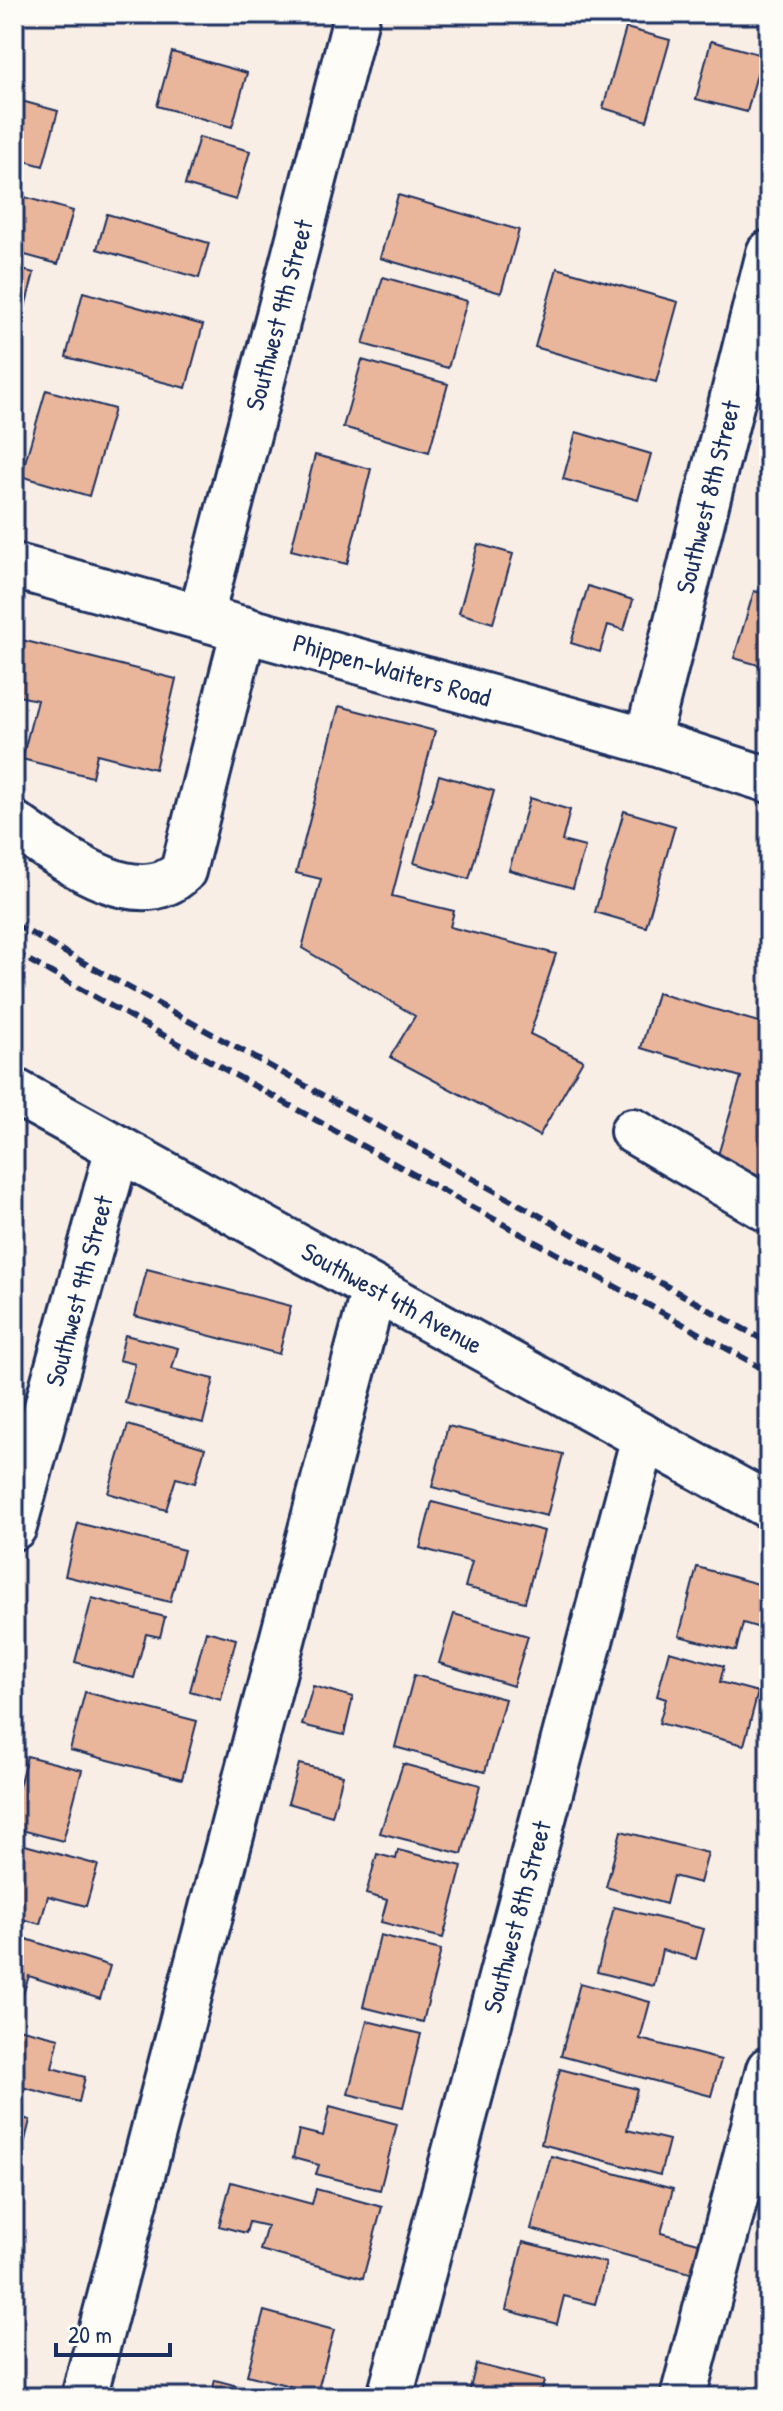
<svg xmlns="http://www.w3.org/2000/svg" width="783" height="2411" viewBox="0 0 783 2411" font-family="'Patrick Hand',sans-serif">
  <rect width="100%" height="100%" fill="#f9eee5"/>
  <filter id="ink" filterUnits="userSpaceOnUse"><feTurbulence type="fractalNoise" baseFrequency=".0125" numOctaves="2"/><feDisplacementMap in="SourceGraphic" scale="16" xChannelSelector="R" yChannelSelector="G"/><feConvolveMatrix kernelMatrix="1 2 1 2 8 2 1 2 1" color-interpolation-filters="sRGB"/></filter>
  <g filter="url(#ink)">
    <path fill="#eab69b" stroke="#1b2f5e" stroke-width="2" d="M 626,28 L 670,40 L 647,121 L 603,108 Z
      M 711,41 L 762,55 L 747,112 L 696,99 Z
      M 172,52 L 247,73 L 232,127 L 157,106 Z
      M 14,99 L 58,111 L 43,166 L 14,158 Z
      M 199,137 L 250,151 L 236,200 L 185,185 Z
      M 14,194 L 73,211 L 58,264 L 14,252 Z
      M 398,195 L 519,230 L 501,293 L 380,258 Z
      M 107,214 L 209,243 L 199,278 L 97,249 Z
      M 14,268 L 34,273 L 18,334 L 14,333 Z
      M 557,268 L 678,302 L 656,382 L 535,347 Z
      M 383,277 L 467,301 L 448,368 L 363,344 Z
      M 83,292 L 203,325 L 186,388 L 66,357 Z
      M 362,360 L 448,384 L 429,452 L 343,427 Z
      M 46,390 L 114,409 L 89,496 L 21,476 Z
      M 576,432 L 651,454 L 638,500 L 563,479 Z
      M 315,455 L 371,469 L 347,564 L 291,550 Z
      M 478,544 L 513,554 L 493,623 L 459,613 Z
      M 588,586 L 633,600 L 624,630 L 608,625 L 600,652 L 571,643 Z
      M 754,591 L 769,595 L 769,668 L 734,658 Z
      M 14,638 L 176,679 L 155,769 L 97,754 L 92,777 L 22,759 L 37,700 L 14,695 Z
      M 339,706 L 435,731 L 392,896 L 454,911 L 450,927 L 556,954 L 530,1034 L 583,1060 L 539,1136 L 390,1057 L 415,1016 L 302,948 L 321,879 L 296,873 Z
      M 439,775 L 494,791 L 469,879 L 414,863 Z
      M 530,798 L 570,810 L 562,841 L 585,847 L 573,888 L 509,870 Z
      M 624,811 L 675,826 L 646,927 L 595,912 Z
      M 657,993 L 769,1025 L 769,1178 L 716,1162 L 741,1077 L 641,1048 Z
      M 147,1269 L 291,1306 L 279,1354 L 135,1316 Z
      M 125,1335 L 178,1348 L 172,1369 L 214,1379 L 203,1423 L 125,1403 L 135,1364 L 119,1360 Z
      M 128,1425 L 205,1448 L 195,1483 L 176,1478 L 166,1510 L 108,1493 Z
      M 448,1426 L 563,1454 L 547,1516 L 432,1487 Z
      M 432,1502 L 544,1531 L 525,1602 L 465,1587 L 472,1562 L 420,1548 Z
      M 78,1523 L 184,1550 L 170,1602 L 65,1576 Z
      M 697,1567 L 769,1587 L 760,1628 L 743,1623 L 736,1651 L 679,1636 Z
      M 92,1598 L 165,1617 L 160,1637 L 146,1634 L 134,1678 L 75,1662 Z
      M 454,1614 L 528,1636 L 513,1686 L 439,1663 Z
      M 206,1631 L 236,1639 L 221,1700 L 190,1691 Z
      M 669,1651 L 724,1666 L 720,1682 L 758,1692 L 744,1745 L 659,1723 L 666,1699 L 657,1696 Z
      M 414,1675 L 505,1699 L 485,1772 L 395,1747 Z
      M 313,1686 L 353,1697 L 344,1735 L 302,1725 Z
      M 85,1692 L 197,1721 L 182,1779 L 70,1750 Z
      M 27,1756 L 82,1770 L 63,1841 L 14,1828 L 14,1805 Z
      M 299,1764 L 343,1775 L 332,1816 L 288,1803 Z
      M 403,1764 L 480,1785 L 462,1854 L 380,1833 Z
      M 621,1831 L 708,1853 L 700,1883 L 673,1876 L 666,1904 L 606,1887 Z
      M 14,1842 L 98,1865 L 86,1906 L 48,1896 L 40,1924 L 14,1917 Z
      M 398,1850 L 462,1866 L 443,1938 L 381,1922 L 387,1900 L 366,1894 L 377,1854 L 396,1859 Z
      M 614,1907 L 704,1929 L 696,1959 L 662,1950 L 654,1986 L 597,1972 Z
      M 14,1935 L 110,1966 L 100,1999 L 29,1976 L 19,2006 L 14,2005 Z
      M 380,1935 L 441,1950 L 423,2022 L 363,2007 Z
      M 580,1983 L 650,2002 L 640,2039 L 721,2060 L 711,2096 L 561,2056 Z
      M 367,2021 L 421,2034 L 403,2107 L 348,2094 Z
      M 14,2027 L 59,2038 L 52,2068 L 85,2077 L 79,2102 L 14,2085 Z
      M 560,2069 L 637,2089 L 627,2130 L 669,2140 L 660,2175 L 541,2144 Z
      M 330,2106 L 397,2124 L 380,2190 L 316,2174 L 319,2165 L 293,2158 L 299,2130 L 323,2136 Z
      M 14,2116 L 30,2120 L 19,2165 L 14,2164 Z
      M 551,2156 L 673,2189 L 661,2233 L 702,2244 L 694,2274 L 531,2229 Z
      M 231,2182 L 312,2204 L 316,2189 L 382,2207 L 363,2278 L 260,2250 L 267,2226 L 249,2222 L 246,2233 L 219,2226 Z
      M 523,2242 L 606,2263 L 595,2304 L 564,2296 L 557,2324 L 506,2310 Z
      M 14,2245 L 21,2247 L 14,2273 Z
      M 264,2311 L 334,2330 L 317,2393 L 247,2375 Z
      M 476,2364 L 544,2381 L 540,2397 L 468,2397 Z
      M 215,2380 L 279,2397 L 211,2397 Z"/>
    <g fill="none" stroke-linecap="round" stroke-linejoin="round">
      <defs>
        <path id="minor" d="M 14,566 L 647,741 L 769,780
          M 201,616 L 357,14
          M 647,741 L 769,253
          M 14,824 C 57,853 136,917 183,871 L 244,629
          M 14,1091 L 769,1506
          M 633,1131 L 769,1210
          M 14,1527 L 118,1148
          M 84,2397 L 374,1289
          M 390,2397 L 644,1437
          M 683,2397 L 769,2069"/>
      </defs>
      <use href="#minor" stroke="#1b2f5e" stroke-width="50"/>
      <use href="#minor" stroke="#fdfcf7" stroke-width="44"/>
      <path stroke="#1b2f5e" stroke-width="6" stroke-dasharray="12 6" stroke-linecap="butt" d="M 14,924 L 769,1343
        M 14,952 L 769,1372"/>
    </g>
  </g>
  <g text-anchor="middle" stroke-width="7" stroke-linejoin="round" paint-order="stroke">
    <g font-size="26" fill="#1b2f5e" stroke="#fdfcf7">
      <text transform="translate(279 315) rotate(-75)" y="9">Southwest 9th Street</text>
      <text transform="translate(708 497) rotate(-76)" y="9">Southwest 8th Street</text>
      <text transform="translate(392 670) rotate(16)" y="9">Phippen-Waiters Road</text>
      <text transform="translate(79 1291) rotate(-75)" y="9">Southwest 9th Street</text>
      <text transform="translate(392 1298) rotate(29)" y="9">Southwest 4th Avenue</text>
      <text transform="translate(517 1917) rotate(-75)" y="9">Southwest 8th Street</text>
    </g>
  </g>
  <rect width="783" height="2411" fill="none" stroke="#fdfcf7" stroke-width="48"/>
  <rect x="24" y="24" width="735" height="2363" fill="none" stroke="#1b2f5e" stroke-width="3" filter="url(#ink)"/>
  <path d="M56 2343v12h114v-12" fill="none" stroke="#1b2f5e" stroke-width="4"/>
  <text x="68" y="2343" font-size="24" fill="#1b2f5e" stroke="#fdfcf7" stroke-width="6" paint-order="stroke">20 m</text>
</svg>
